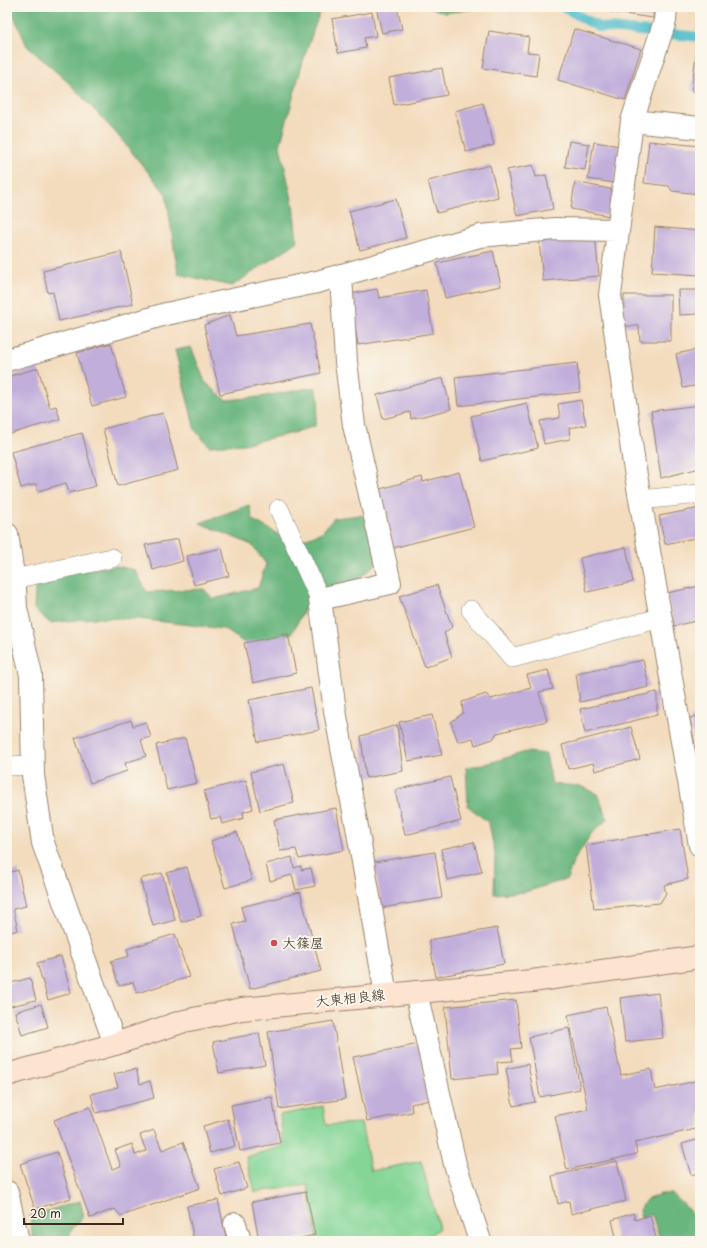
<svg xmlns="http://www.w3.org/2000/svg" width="707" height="1248" viewBox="0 0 707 1248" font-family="'Playpen Sans','Klee One',sans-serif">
  <rect width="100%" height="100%" fill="#fbf7ec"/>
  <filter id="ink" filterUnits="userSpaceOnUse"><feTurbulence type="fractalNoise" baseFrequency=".025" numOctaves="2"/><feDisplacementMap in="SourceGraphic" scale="8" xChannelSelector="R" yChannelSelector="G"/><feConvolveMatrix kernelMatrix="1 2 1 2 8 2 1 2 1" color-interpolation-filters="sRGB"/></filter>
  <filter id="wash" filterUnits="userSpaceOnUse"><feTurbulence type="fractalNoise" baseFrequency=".012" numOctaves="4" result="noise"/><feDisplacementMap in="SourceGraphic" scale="16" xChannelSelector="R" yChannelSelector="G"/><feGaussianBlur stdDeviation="0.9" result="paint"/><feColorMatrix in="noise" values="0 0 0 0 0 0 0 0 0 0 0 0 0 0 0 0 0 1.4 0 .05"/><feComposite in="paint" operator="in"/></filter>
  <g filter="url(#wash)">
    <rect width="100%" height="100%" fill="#f3dcbe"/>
    <path fill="#84d596" stroke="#60805a" d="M 323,1106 L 326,1125 L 361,1123 L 371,1171 L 421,1161 L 439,1228 L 423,1241 L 317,1241 L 308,1185 L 255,1192 L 246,1157 L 283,1146 L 280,1115 Z"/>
    <path fill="#6bb67f" stroke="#53704e" d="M 10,7 L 329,7 L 319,14 L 303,61 L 280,146 L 293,204 L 297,242 L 232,286 L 178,274 L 166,194 L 116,133 L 69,83 L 27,46 Z
      M 429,7 L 485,7 L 445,13 Z
      M 191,347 L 205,382 L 226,400 L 260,397 L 315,387 L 319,400 L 315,426 L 289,434 L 244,444 L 209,446 L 195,430 L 175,350 Z
      M 249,505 L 253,520 L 294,543 L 322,532 L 334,518 L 361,515 L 377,528 L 375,565 L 349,587 L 314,591 L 292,633 L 249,646 L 224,629 L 139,619 L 93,618 L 50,623 L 34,609 L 36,576 L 116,566 L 135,570 L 147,592 L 204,589 L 213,599 L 258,588 L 266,564 L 252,545 L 200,523 Z
      M 526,752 L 546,754 L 552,784 L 580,786 L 597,794 L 608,819 L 591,834 L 573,862 L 567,879 L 525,892 L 494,894 L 495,854 L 489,823 L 468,806 L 466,767 L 482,765 Z
      M 660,1194 L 673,1194 L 700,1221 L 700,1241 L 660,1241 L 652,1214 L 641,1217 L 639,1210 L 646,1200 Z
      M 80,1201 L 84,1216 L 71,1230 L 69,1241 L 33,1241 L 30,1216 Z"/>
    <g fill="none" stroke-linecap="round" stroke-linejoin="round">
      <path stroke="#51becb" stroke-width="10" d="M 563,7 L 599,27 L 700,37"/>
    </g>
    <g id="blocks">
      <path fill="#c1aedb" d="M 376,7 L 397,7 L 402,29 L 382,33 Z
        M 610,7 L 654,7 L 653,18 L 610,12 Z
        M 372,12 L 376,36 L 364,38 L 366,48 L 338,53 L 332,19 Z
        M 574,29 L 641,49 L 625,100 L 558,80 Z
        M 489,31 L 529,37 L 527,52 L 539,53 L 536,76 L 483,68 Z
        M 697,49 L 700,49 L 700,92 L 691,91 Z
        M 442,68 L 447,95 L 394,105 L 389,78 Z
        M 483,103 L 494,145 L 466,152 L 455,111 Z
        M 569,141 L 589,144 L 585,170 L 565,167 Z
        M 649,141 L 700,146 L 700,194 L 672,191 L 669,186 L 644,183 Z
        M 594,142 L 620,146 L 614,183 L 588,179 Z
        M 490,165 L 498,197 L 437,213 L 428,181 Z
        M 533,165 L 536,177 L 546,175 L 553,209 L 517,216 L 507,170 Z
        M 575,182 L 615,190 L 610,216 L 571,209 Z
        M 396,199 L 406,238 L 360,250 L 349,211 Z
        M 655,227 L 700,231 L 700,275 L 652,272 Z
        M 595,235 L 599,276 L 543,281 L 539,240 Z
        M 493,251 L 501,286 L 445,298 L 437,263 Z
        M 121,252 L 133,304 L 59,321 L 53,292 L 48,293 L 43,271 Z
        M 377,289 L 379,298 L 426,290 L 433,333 L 358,345 L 350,294 Z
        M 678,290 L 700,290 L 700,314 L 679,315 Z
        M 624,295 L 671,295 L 671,341 L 640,341 L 639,326 L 624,326 Z
        M 230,315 L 236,336 L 310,324 L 321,373 L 220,394 L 204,325 Z
        M 111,343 L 126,397 L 92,406 L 77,353 Z
        M 700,349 L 700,385 L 683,388 L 676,354 Z
        M 577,363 L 580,392 L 458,406 L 455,377 Z
        M 38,368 L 50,408 L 56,406 L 60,419 L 7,435 L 7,377 Z
        M 443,378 L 451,409 L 411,419 L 410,412 L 383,419 L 377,395 Z
        M 581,400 L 586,425 L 569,428 L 570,439 L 544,444 L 540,421 L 560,418 L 558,404 Z
        M 527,403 L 538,448 L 482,461 L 471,416 Z
        M 700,405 L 700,468 L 661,478 L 651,411 Z
        M 163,413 L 178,470 L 118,486 L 103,429 Z
        M 82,433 L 96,486 L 69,493 L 66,483 L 38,491 L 36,484 L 21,488 L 11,452 Z
        M 459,472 L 474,527 L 393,548 L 377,490 L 422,477 L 423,482 Z
        M 700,508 L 700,537 L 665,544 L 659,516 Z
        M 178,539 L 183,561 L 153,570 L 145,545 Z
        M 626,547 L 633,582 L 587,592 L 580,558 Z
        M 222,548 L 229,576 L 194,585 L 187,556 Z
        M 437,585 L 452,627 L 444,633 L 452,657 L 425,667 L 399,596 Z
        M 700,586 L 700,620 L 674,626 L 667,593 Z
        M 288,634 L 296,673 L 253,683 L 244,643 Z
        M 643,660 L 649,687 L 580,702 L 576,673 Z
        M 548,670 L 553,689 L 539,692 L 547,721 L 497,733 L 493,739 L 475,745 L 473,738 L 458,742 L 451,722 L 463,713 L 462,702 L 486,694 L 491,699 L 531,688 L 527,675 Z
        M 311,688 L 319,730 L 258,742 L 249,700 Z
        M 657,692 L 657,715 L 585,733 L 580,709 Z
        M 432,715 L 442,755 L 408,761 L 399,722 Z
        M 700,715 L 700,768 L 699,768 L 690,718 Z
        M 131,720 L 133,726 L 146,722 L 151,737 L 141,740 L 146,756 L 125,763 L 127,771 L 90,783 L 75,738 Z
        M 397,725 L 403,771 L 366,778 L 361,736 Z
        M 631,727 L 640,759 L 595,771 L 593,763 L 568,769 L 562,745 Z
        M 185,738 L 197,783 L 167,790 L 156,745 Z
        M 284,764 L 294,803 L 260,811 L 251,772 Z
        M 450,777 L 461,821 L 405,835 L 395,790 Z
        M 246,780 L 253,809 L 243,812 L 244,818 L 222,824 L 220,817 L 211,819 L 204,791 Z
        M 336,808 L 344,850 L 299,859 L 296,849 L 280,851 L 274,820 Z
        M 680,829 L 688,879 L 664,885 L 666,893 L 660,903 L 594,909 L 586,845 Z
        M 237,832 L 252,880 L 225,888 L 211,841 Z
        M 474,842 L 482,872 L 447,880 L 441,849 Z
        M 435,852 L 442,898 L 382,908 L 374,862 Z
        M 292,857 L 294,868 L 301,866 L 301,870 L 311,868 L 315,886 L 296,890 L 292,875 L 270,881 L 266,864 Z
        M 187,867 L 201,916 L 181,922 L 167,873 Z
        M 18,870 L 26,906 L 13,909 L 18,930 L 7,933 L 7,873 Z
        M 162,873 L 175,920 L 153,926 L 140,879 Z
        M 300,892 L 321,971 L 250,989 L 233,924 L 245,921 L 241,907 Z
        M 497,928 L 504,964 L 436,977 L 429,940 Z
        M 175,934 L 189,977 L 137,993 L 133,982 L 119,986 L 111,961 L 129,956 L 127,949 Z
        M 61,956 L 71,993 L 48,1000 L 37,963 Z
        M 30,978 L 36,1000 L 7,1007 L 7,984 Z
        M 658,993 L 663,1038 L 625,1042 L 620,998 Z
        M 516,1000 L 521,1048 L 511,1049 L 513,1061 L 497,1062 L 498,1074 L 452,1079 L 445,1007 Z
        M 41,1004 L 48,1027 L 22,1035 L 15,1012 Z
        M 606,1007 L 621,1075 L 651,1069 L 655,1090 L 700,1080 L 700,1128 L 635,1143 L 637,1154 L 567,1170 L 555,1116 L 588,1109 L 568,1015 Z
        M 333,1021 L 345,1099 L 279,1109 L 268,1032 Z
        M 569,1028 L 580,1089 L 540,1097 L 529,1037 Z
        M 259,1033 L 265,1065 L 219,1073 L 213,1042 Z
        M 419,1044 L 430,1100 L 411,1104 L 412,1112 L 367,1121 L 353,1057 Z
        M 528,1064 L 535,1102 L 513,1106 L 506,1069 Z
        M 136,1069 L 140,1084 L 150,1081 L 154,1098 L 96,1113 L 91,1094 L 118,1087 L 114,1074 Z
        M 272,1097 L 280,1143 L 240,1151 L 231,1105 Z
        M 90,1107 L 112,1169 L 121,1166 L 115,1150 L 132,1144 L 135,1155 L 146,1151 L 140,1135 L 154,1130 L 162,1150 L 183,1142 L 200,1188 L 121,1216 L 115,1209 L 90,1218 L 54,1120 Z
        M 228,1119 L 235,1146 L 210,1153 L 203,1126 Z
        M 700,1139 L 700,1172 L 691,1175 L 682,1144 Z
        M 57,1152 L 71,1198 L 35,1209 L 20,1164 Z
        M 617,1161 L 626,1201 L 571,1214 L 569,1201 L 558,1204 L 552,1176 Z
        M 239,1162 L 247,1188 L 222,1196 L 214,1169 Z
        M 306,1192 L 315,1235 L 286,1241 L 259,1241 L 252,1202 Z
        M 218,1200 L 227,1241 L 194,1241 L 187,1206 Z
        M 633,1213 L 635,1220 L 650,1215 L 657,1241 L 617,1241 L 612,1220 Z"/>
    </g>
  </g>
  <g filter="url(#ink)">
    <use href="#blocks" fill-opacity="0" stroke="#97836e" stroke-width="1"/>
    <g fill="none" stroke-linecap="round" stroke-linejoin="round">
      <defs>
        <path id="lane" d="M 640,500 L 700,494
          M 279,509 L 320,599
          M 14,579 L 112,558
          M 471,610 L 512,658 L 660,618
          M 7,766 L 32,765"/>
        <path id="street" d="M 666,7 L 665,21 L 632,121 L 610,295 L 634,464 L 700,845
          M 632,121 L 700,128
          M 341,275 L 346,362 L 354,425 L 390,583 L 320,599 L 335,711 L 357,827 L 386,995
          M 7,360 L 166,314 L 317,282 L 480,236 L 555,229 L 618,230
          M 7,534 L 15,589 L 16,608 L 31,675 L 33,775 L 43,843 L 115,1044
          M 416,992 L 455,1164 L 480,1241
          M 7,1192 L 18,1241
          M 235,1224 L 240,1241"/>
        <path id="secondary" d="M 7,1075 L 115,1044 L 184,1021 L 242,1009 L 532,981 L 700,957"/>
      </defs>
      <use href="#lane" stroke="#97836e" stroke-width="20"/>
      <use href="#street" stroke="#97836e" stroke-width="24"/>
      <use href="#secondary" stroke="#97836e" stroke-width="24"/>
      <use href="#lane" stroke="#fff" stroke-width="19"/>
      <use href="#street" stroke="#fff" stroke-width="22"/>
      <use href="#secondary" stroke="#fde4d1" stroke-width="22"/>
    </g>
  </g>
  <circle fill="#d1495b" stroke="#fbf7ec" stroke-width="1.5" cx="274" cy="943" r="4"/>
  <g text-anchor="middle" stroke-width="4" stroke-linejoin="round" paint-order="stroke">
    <g font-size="14" fill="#3b2a1e" stroke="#fbf7ec" text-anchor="start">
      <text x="282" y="948">大篠屋</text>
    </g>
    <g font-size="14" fill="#3b2a1e" stroke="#fbf7ec">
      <text transform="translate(350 998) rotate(-6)" y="5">大東相良線</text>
    </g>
  </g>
  <rect width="707" height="1248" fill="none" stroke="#fbf7ec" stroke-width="24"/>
  <path d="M24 1218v6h99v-6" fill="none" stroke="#3b2a1e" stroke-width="2"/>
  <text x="30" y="1218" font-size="12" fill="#3b2a1e" stroke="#fbf7ec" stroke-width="3" paint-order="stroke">20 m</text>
</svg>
